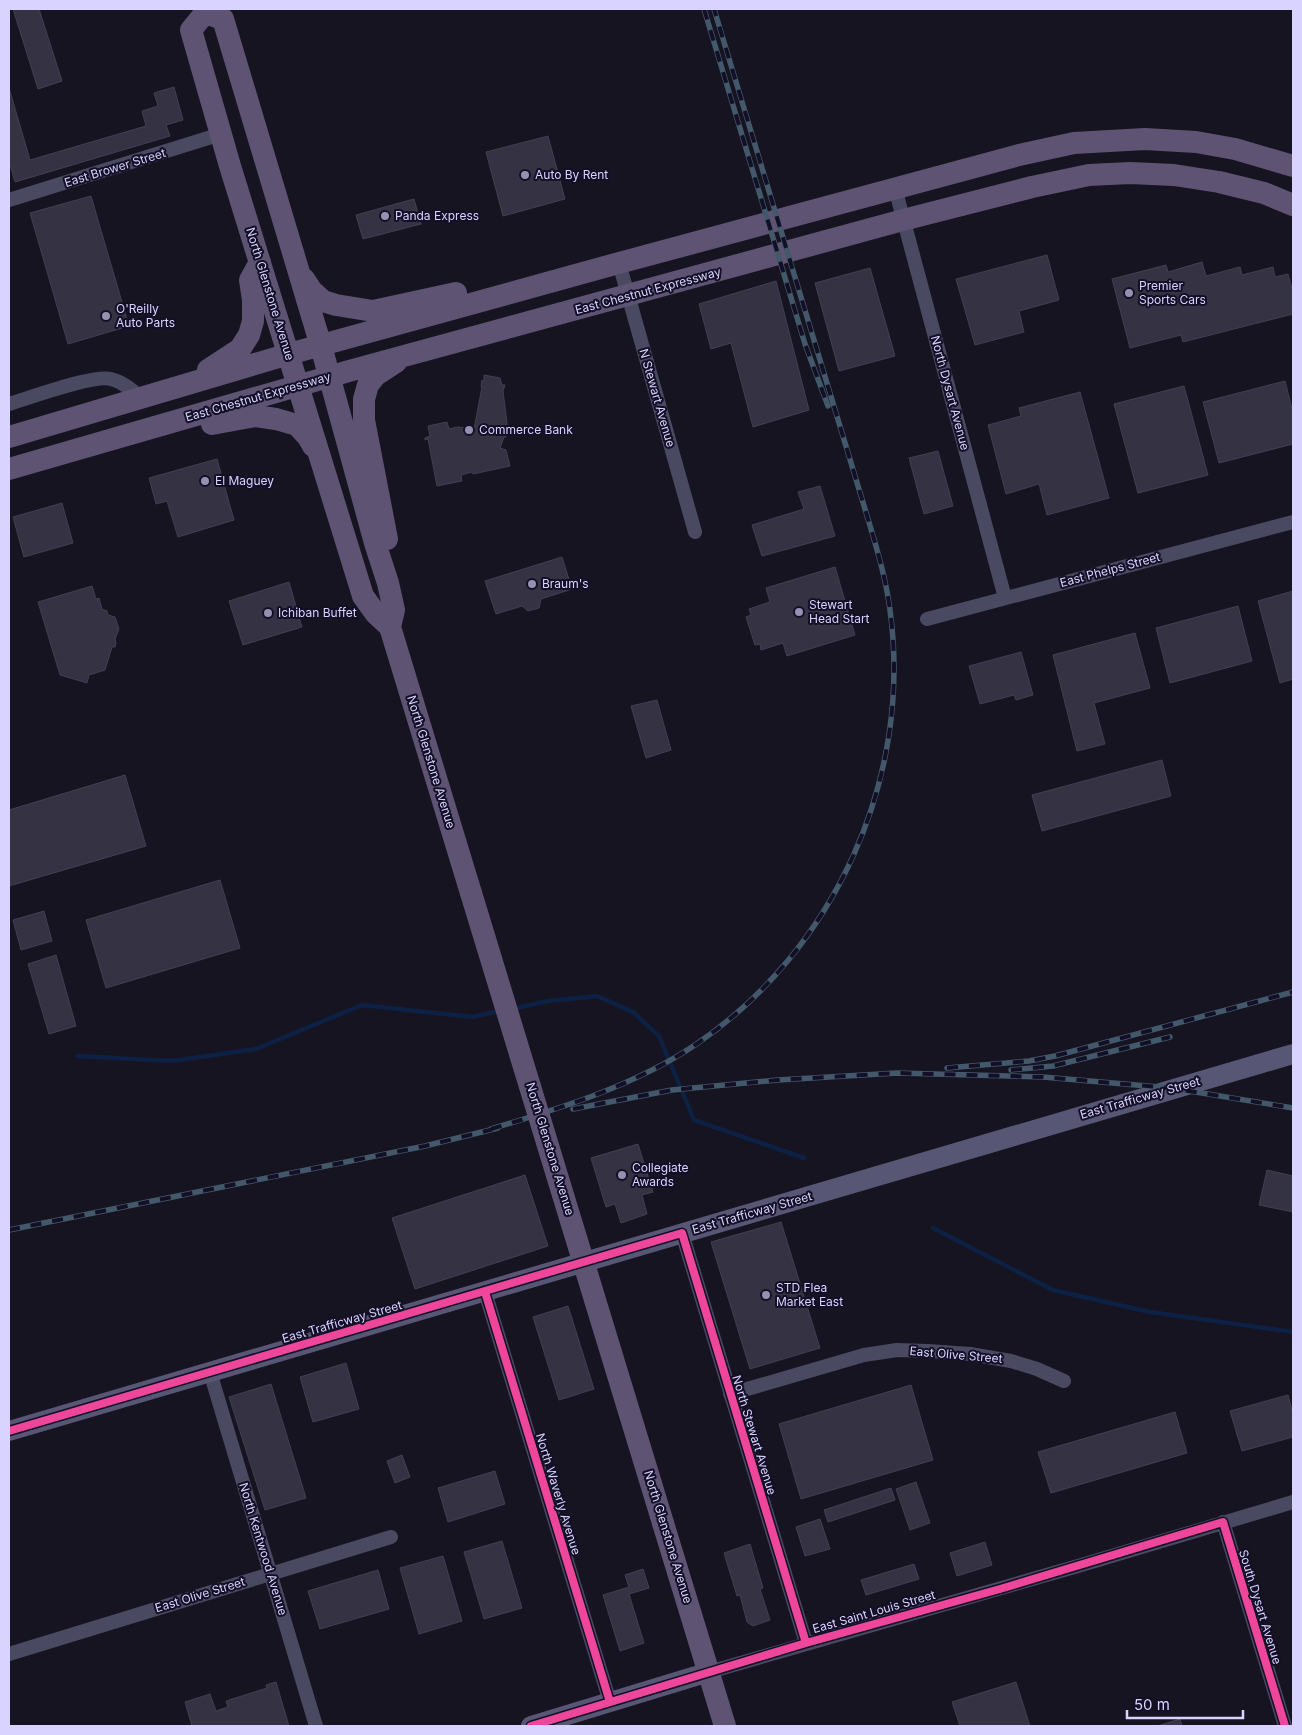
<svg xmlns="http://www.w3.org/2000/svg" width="1302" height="1735" viewBox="0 0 1302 1735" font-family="Inter,sans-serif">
  <rect width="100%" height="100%" fill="#161421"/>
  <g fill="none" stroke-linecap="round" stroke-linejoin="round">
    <path stroke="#0d2144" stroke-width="4.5" d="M 512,1009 L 548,1001 L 597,996 L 633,1012 L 659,1036 L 694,1120 L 804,1158
      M 77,1056 L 172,1061 L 256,1049 L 362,1005 L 472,1017 L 500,1011
      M 933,1228 L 1053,1290 L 1150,1312 L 1293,1332"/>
  </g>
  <path fill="#343243" stroke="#433f54" d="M 13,9 L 39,9 L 62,81 L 38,89 Z
    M 174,87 L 183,120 L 166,125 L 170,136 L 15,182 L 9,161 L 9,88 L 30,160 L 146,126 L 142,111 L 158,106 L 154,93 Z
    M 548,136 L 565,199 L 503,216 L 486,152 Z
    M 91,196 L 129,326 L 68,344 L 30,213 Z
    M 414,199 L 421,224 L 363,239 L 356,215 Z
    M 1047,255 L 1059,300 L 1019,311 L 1024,332 L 975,345 L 956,279 Z
    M 1202,262 L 1206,276 L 1240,267 L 1242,275 L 1273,267 L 1275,277 L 1288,274 L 1293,292 L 1293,314 L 1183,342 L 1181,335 L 1130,348 L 1112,279 L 1166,265 L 1168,272 Z
    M 870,268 L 895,356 L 839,371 L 815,283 Z
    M 776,281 L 809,410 L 753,427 L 731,343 L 711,349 L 699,304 Z
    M 484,375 L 500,378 L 502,385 L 505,385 L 503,391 L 508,431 L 506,437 L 504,437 L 500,448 L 506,450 L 510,466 L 473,474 L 472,472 L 461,475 L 462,481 L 437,486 L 428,439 L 425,440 L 425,438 L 430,436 L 428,426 L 447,422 L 449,429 L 458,427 L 474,429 L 482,387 L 481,387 L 482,380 L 484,381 Z
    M 1285,381 L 1293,413 L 1293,444 L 1219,463 L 1203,402 Z
    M 1184,386 L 1208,475 L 1138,493 L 1114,404 Z
    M 1080,392 L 1109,498 L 1047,515 L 1039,484 L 1006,494 L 988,425 L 1021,416 L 1019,408 Z
    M 938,451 L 953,506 L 924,514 L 909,458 Z
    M 217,459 L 234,520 L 178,537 L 167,501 L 156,504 L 149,478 Z
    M 820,486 L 835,536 L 762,556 L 752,525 L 804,509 L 798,492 Z
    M 62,503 L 73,543 L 24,557 L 13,517 Z
    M 562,557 L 572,589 L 541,599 L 539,608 L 528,611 L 522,606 L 496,614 L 485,581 Z
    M 835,567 L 855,635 L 787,656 L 783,643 L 761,650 L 760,644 L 755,645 L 746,617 L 751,615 L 749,609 L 770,602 L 766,588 Z
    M 289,582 L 302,627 L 243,645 L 229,601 Z
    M 92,586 L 96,599 L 99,598 L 102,609 L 107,611 L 108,615 L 115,617 L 119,629 L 115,639 L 116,643 L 115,647 L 112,647 L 105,670 L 89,675 L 87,683 L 60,675 L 38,602 Z
    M 1293,591 L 1293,679 L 1280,683 L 1258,601 Z
    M 1238,606 L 1252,661 L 1170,683 L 1156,628 Z
    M 1135,633 L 1150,688 L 1094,703 L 1105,744 L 1077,751 L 1053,655 Z
    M 1021,652 L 1033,695 L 1016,700 L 1014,695 L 980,704 L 969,666 Z
    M 657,700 L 671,750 L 646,758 L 631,706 Z
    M 1162,760 L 1171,796 L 1042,831 L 1032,795 Z
    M 125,775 L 146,846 L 9,886 L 9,810 Z
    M 220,880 L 240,948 L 106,988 L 86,920 Z
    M 44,911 L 52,941 L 21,950 L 13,920 Z
    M 56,955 L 76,1026 L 49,1034 L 28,964 Z
    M 638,1144 L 653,1192 L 642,1195 L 647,1214 L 621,1223 L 615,1204 L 606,1207 L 591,1158 Z
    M 1267,1170 L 1293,1176 L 1293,1212 L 1259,1205 Z
    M 525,1175 L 548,1246 L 415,1289 L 392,1218 Z
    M 781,1222 L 820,1348 L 750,1369 L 711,1242 Z
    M 568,1306 L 594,1389 L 559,1400 L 533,1317 Z
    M 346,1363 L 359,1409 L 313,1422 L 300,1377 Z
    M 271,1384 L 306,1498 L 265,1510 L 229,1397 Z
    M 911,1385 L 933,1460 L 801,1499 L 779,1424 Z
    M 1288,1395 L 1293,1414 L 1293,1437 L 1242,1451 L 1230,1411 Z
    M 1175,1412 L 1187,1453 L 1051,1493 L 1038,1452 Z
    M 402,1455 L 410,1477 L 395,1483 L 387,1461 Z
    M 495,1471 L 505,1504 L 448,1522 L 438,1488 Z
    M 916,1482 L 930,1523 L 910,1530 L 896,1489 Z
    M 891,1488 L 895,1500 L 828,1522 L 824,1510 Z
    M 820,1519 L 830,1549 L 805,1556 L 796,1527 Z
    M 502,1541 L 522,1608 L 484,1619 L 464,1552 Z
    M 985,1542 L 992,1565 L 957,1576 L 950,1553 Z
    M 750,1544 L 763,1588 L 760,1589 L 770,1620 L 753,1626 L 747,1622 L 740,1595 L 737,1596 L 724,1553 Z
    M 443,1556 L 462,1621 L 419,1634 L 400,1568 Z
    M 914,1564 L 919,1579 L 866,1595 L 861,1580 Z
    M 643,1569 L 649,1588 L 629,1594 L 644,1643 L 620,1651 L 603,1595 L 629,1587 L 625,1575 Z
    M 378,1570 L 389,1609 L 320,1629 L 308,1591 Z
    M 276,1682 L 289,1726 L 192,1726 L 185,1702 L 210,1694 L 216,1711 L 228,1707 L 226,1701 L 267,1688 L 266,1685 Z
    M 1016,1682 L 1030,1726 L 960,1726 L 952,1702 Z
    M 1180,1719 L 1182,1726 L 1157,1726 Z"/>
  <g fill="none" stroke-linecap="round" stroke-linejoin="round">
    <path stroke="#4a4962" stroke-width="14" d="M 895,188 L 1005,598
      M 9,200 L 221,134
      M 619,263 L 695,532
      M 9,404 C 29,398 94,374 111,379 C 123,382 132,390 141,398
      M 927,619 L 1293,522
      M 682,1233 L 806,1643
      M 485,1292 L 610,1702
      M 210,1372 L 316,1726
      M 730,1394 L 864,1355 L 897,1350 L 928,1351 L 970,1354 L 1011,1361 L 1037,1369 L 1064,1381
      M 1223,1522 L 1285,1726
      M 9,1654 L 391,1537
      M 709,1672 L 1078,1566 L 1293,1502"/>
    <path stroke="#575674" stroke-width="20" d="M 9,1431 L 1293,1054
      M 531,1726 L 709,1672"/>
    <path stroke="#5e5373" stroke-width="22" d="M 205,13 L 223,19 L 321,346 L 375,543 L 388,583 L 394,610 L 390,627 L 471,893
      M 205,13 L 191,30 L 230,166 L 363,596 L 376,614 L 390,627
      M 304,279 L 312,291 L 323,301 L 336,305 L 373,311 L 456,293
      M 208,370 L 240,349 L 249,335 L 253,321 L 253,300 L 250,280 L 260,262
      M 212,424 L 255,416 L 276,419 L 297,425 L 308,437 L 313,446
      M 9,437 L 289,354 L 619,263 L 1019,155 L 1074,143 L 1145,139 L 1196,142 L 1235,149 L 1293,166
      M 9,469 L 349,371 L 903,220 L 1032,187 L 1089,175 L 1130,173 L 1174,175 L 1219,182 L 1264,193 L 1293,205
      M 387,539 L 364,420 L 364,399 L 368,385 L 376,375 L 396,362
      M 663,1523 L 725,1726"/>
    <defs>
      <path id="rail" d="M 704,9 L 805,344 L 828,406
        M 947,1068 L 1029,1061 L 1055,1056 L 1293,992
        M 1011,1070 L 1053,1066 L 1170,1037
        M 573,1109 L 672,1090 L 778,1080 L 897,1073 L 1043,1077 L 1171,1088 L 1293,1108
        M 491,1129 C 561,1108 634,1086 695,1045 C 835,951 913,777 890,610 C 886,579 877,549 868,519 L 714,9
        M 9,1230 L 425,1146 L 498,1128"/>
    </defs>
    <use href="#rail" stroke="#43596b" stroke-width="5.5"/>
    <use href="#rail" stroke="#130f26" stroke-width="4" stroke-dasharray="11" stroke-linecap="butt"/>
    <path stroke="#5e5373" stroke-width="22" d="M 471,893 L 663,1523"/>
    <defs>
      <path id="cycleway" d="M 485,1292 L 610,1702
        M 9,1431 L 682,1233 L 806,1643
        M 531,1726 L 806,1643 L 1000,1589 L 1223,1522 L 1285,1726"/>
    </defs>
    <use href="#cycleway" stroke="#130f26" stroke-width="11"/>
    <use href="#cycleway" stroke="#ed469a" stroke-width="8"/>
  </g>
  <g fill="#9591b1" stroke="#130f26" stroke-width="2">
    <circle cx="525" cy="175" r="5"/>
    <circle cx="385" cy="216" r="5"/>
    <circle cx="1129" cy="293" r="5"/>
    <circle cx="106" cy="316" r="5"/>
    <circle cx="469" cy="430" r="5"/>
    <circle cx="205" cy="481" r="5"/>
    <circle cx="532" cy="584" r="5"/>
    <circle cx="799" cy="612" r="5"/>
    <circle cx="268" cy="613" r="5"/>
    <circle cx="622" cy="1175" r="5"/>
    <circle cx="766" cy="1295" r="5"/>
  </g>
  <g text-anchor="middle" stroke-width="4" stroke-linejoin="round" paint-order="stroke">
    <g font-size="12" fill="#d9d4ff" stroke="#130f26">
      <text transform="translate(115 168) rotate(-17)" y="4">East Brower Street</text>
      <text transform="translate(648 291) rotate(-15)" y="4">East Chestnut Expressway</text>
      <text transform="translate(270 294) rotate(73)" y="4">North Glenstone Avenue</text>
      <text transform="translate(950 393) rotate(75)" y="4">North Dysart Avenue</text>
      <text transform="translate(258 397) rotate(-16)" y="4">East Chestnut Expressway</text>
      <text transform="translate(657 398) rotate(74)" y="4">N Stewart Avenue</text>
      <text transform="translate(1110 570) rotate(-15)" y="4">East Phelps Street</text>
      <text transform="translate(431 762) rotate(73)" y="4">North Glenstone Avenue</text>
      <text transform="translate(1140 1098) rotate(-16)" y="4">East Trafficway Street</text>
      <text transform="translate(550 1149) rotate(73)" y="4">North Glenstone Avenue</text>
      <text transform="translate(752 1213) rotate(-16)" y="4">East Trafficway Street</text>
      <text transform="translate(342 1322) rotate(-16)" y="4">East Trafficway Street</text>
      <text transform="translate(956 1355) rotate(5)" y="4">East Olive Street</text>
      <text transform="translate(754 1435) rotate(73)" y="4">North Stewart Avenue</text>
      <text transform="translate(558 1494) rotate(73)" y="4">North Waverly Avenue</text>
      <text transform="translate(668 1537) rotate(73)" y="4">North Glenstone Avenue</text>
      <text transform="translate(263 1549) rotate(73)" y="4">North Kentwood Avenue</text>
      <text transform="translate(200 1595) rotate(-17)" y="4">East Olive Street</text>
      <text transform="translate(1260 1607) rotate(73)" y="4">South Dysart Avenue</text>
      <text transform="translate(874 1612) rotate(-16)" y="4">East Saint Louis Street</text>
    </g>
    <g font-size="12" fill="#d9d4ff" stroke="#130f26" text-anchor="start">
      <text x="535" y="179">Auto By Rent</text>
      <text x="395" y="220">Panda Express</text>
      <text x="1139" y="290">Premier<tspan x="1139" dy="14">Sports Cars</tspan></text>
      <text x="116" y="313">O'Reilly<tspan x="116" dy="14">Auto Parts</tspan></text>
      <text x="479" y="434">Commerce Bank</text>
      <text x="215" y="485">El Maguey</text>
      <text x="542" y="588">Braum's</text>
      <text x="809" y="609">Stewart<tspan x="809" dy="14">Head Start</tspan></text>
      <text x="278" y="617">Ichiban Buffet</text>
      <text x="632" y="1172">Collegiate<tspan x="632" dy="14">Awards</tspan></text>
      <text x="776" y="1292">STD Flea<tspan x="776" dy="14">Market East</tspan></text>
    </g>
  </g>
  <rect width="1302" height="1735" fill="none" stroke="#d9d4ff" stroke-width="20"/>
  <path d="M1127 1710v8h116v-8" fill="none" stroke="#d9d4ff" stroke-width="2.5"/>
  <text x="1134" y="1710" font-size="15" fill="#d9d4ff" stroke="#130f26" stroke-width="4" paint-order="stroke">50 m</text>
</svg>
